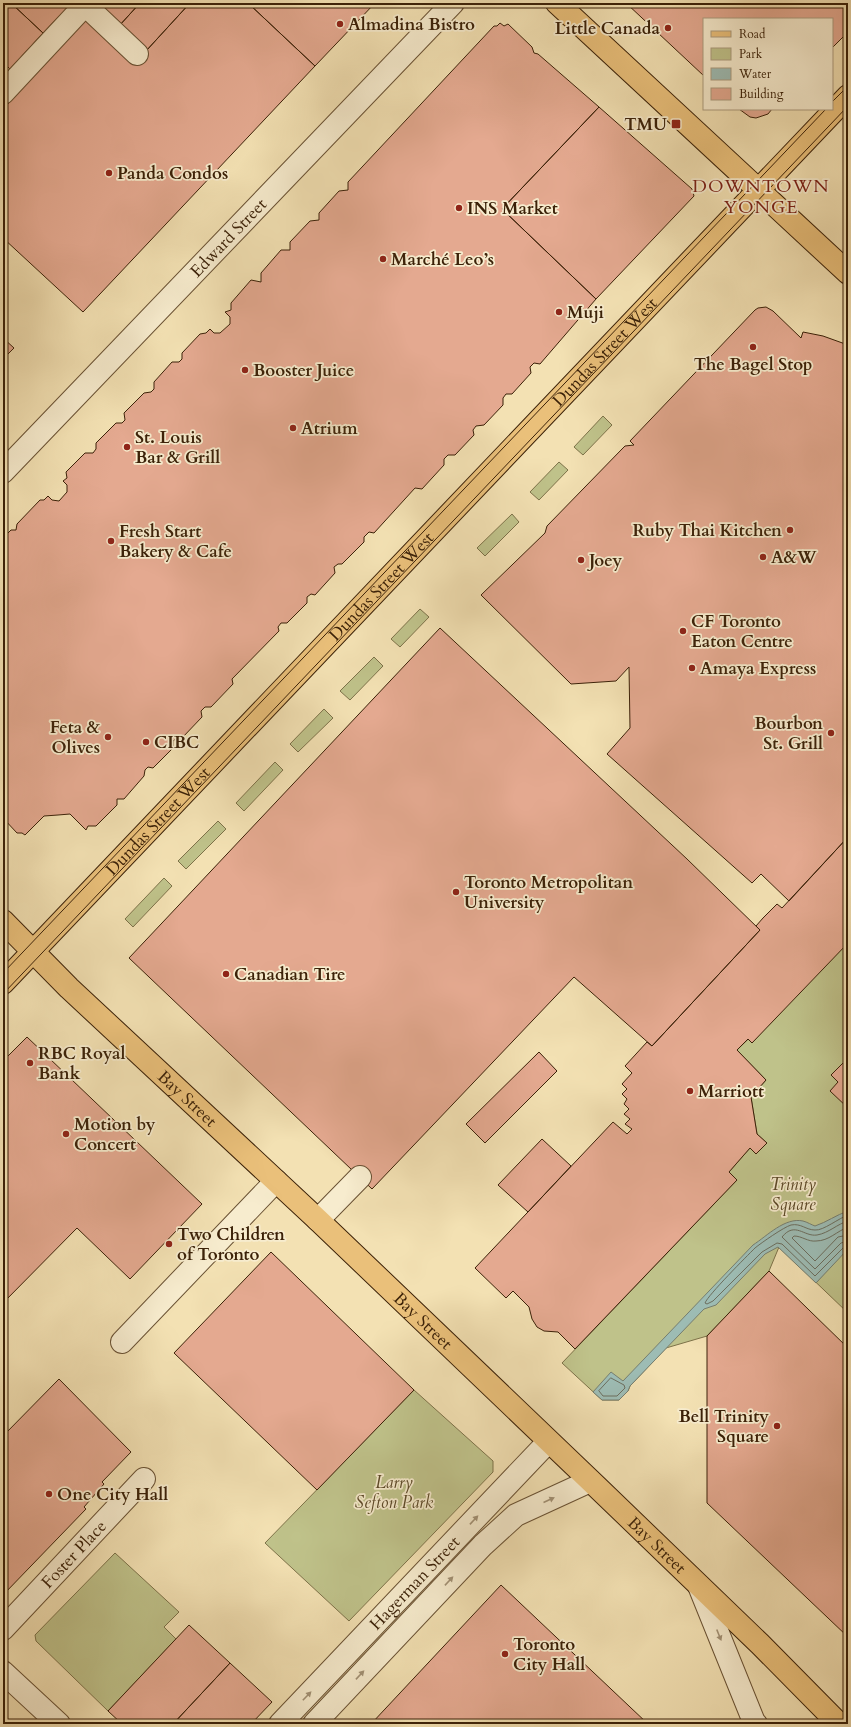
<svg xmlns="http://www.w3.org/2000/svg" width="851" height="1727" viewBox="0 0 851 1727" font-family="Cardo,serif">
  <rect width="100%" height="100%" fill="#f3e1b3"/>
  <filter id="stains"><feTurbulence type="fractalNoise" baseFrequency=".005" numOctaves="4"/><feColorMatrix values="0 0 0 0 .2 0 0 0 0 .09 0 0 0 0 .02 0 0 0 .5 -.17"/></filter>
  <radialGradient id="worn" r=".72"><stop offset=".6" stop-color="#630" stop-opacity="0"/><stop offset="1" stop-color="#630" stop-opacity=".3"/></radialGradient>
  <path fill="#bfc28a" stroke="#7d7249" d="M 603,416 L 612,425 L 583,455 L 574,447 Z
    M 559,462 L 568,470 L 539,500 L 530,492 Z
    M 512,514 L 519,522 L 485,556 L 477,548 Z
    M 420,609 L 429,617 L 400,647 L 391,639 Z
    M 374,657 L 383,666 L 350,700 L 340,691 Z
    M 324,709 L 333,718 L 298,752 L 290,744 Z
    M 275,762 L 283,770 L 244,811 L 236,803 Z
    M 218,821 L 226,829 L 186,869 L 178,861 Z
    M 164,878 L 172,886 L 133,927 L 125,919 Z
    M 848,943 L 848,1313 L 779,1247 L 769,1271 L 707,1336 L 666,1348 L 630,1386 L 628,1391 L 619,1400 L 602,1400 L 562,1363 L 737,1180 L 729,1172 L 750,1148 L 756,1154 L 767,1143 L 757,1134 L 751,1097 L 766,1080 L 737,1050 Z
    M 414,1390 L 493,1461 L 493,1472 L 349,1621 L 265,1543 Z
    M 115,1553 L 179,1612 L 164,1627 L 176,1639 L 108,1711 L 36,1641 L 35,1635 Z"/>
  <path fill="#9dbcb4" stroke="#767e6f" d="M 848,1211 L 848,1249 L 816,1283 L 778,1247 L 765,1254 L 716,1305 L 704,1309 L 630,1386 L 628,1391 L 619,1400 L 602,1400 L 593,1392 L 611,1372 L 623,1381 L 753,1245 C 767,1236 785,1217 803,1221 C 807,1222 812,1225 815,1226 C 827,1222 836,1215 848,1211 Z"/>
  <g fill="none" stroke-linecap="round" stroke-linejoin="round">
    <path stroke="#6c6e5e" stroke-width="1" d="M 848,1215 C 839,1218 823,1231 815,1230 C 806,1230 801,1223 791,1225 C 784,1227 761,1243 755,1248 C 747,1256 708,1295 705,1303 L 707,1304 L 713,1301 L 762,1252 L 777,1243 L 782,1244 L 815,1276 L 844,1247 L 848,1246
      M 848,1221 C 837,1224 829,1233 817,1235 C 804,1237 795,1221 782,1237 L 815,1269 L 841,1243 L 848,1241
      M 848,1227 C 837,1231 829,1241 816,1241 C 808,1242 802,1236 794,1236 L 792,1238 L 815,1261 L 838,1237 L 848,1235
      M 611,1378 L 624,1385 L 625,1388 L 617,1396 L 603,1396 L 599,1391 Z"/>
  </g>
  <path fill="#e4a990" stroke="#3b2108" d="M 3,3 L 11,3 L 43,33 L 10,69 L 3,62 Z
    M 11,3 L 63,3 L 68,7 L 43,33 Z
    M 96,3 L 140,3 L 119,26 Z
    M 140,3 L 190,3 L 146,51 L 119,26 Z
    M 190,3 L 248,3 L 315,66 L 83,312 L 3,238 L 3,109 L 87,18 L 146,51 Z
    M 248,3 L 375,3 L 315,66 Z
    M 626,3 L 848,3 L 848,32 L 832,48 L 832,19 L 704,19 L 704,76 Z
    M 500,23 L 504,26 L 508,24 L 532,47 L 534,53 L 538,54 L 599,107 L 502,209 L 596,299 L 540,364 L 534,363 L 530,367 L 531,373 L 512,394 L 506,394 L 503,398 L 503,405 L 484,425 L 476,426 L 473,430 L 474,435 L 455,455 L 448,455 L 444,459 L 444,465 L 422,489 L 415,488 L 374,533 L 369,532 L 364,537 L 364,542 L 342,564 L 338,564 L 334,567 L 335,573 L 315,595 L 311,594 L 307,597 L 307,603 L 287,623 L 281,623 L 278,627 L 279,631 L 232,679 L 233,684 L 211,707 L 205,707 L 201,711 L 202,717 L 182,738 L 177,738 L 173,741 L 173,748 L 153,768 L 148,767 L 145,770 L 144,776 L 124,799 L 117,799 L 117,805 L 96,826 L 88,826 L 86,830 L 70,814 L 58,815 L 44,816 L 25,835 L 22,833 L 17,833 L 3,818 L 3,538 L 11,530 L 16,530 L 17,524 L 40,500 L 44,500 L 48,496 L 52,500 L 59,501 L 67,492 L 67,485 L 63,481 L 67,478 L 66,472 L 85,453 L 93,453 L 96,449 L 96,443 L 116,423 L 122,423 L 125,420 L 124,413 L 144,393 L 151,392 L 154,389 L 154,382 L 172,362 L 179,362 L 182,359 L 182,353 L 200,334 L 206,333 L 210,329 L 214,333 L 220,333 L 230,324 L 230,317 L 225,312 L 231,310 L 231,303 L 251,280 L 261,282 L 261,273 L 281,250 L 290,250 L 290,242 L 310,221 L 319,220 L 319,213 L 339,191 L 348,190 L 348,182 L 494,26 L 497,26 Z
    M 599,107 L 692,189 L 694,196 L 596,299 L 502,209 Z
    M 739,109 L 772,109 L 768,114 L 756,118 L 750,117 Z
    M 766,307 L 773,311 L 801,338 L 803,332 L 823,336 L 848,345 L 848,837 L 789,901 L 761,874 L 752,883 L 607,754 L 630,728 L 629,667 L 616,681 L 571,684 L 481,595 L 545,533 L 547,526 L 622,449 L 625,446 L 634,445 L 630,441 L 755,310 L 758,308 Z
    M 3,338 L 14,348 L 3,359 Z
    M 440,628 L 687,859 L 760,930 L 652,1046 L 574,977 L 372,1189 L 129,958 Z
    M 848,837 L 848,943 L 752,1043 L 748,1039 L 737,1050 L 766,1080 L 751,1097 L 757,1134 L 767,1143 L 756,1154 L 750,1148 L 729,1172 L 737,1180 L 575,1349 L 558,1332 L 544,1331 L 537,1327 L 532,1319 L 529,1307 L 513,1291 L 506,1298 L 475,1268 L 613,1122 L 627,1134 L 632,1129 L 625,1124 L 630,1119 L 624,1114 L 629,1109 L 624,1104 L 627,1099 L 622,1094 L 627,1089 L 622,1084 L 632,1073 L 625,1066 L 647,1042 L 652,1046 L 760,930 L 756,926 L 763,918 L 777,904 L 782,908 Z
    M 27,1037 L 202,1204 L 130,1279 L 77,1228 L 3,1303 L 3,1061 Z
    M 539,1052 L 557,1071 L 485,1143 L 466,1124 Z
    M 848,1058 L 848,1108 L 830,1091 L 838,1082 L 831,1075 Z
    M 542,1139 L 571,1166 L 528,1212 L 498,1185 Z
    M 271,1252 L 414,1390 L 317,1490 L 174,1353 Z
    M 769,1271 L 848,1348 L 848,1637 L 707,1503 L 707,1336 Z
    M 59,1379 L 131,1452 L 102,1482 L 104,1484 L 84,1507 L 86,1509 L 3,1595 L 3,1436 Z
    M 501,1585 L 648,1724 L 371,1724 Z
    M 189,1625 L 230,1663 L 173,1724 L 122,1724 L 108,1711 Z
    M 230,1663 L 272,1702 L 251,1724 L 173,1724 Z"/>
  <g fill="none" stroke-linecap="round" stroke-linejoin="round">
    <defs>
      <g id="minor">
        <path d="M 83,3 L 137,54"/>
        <path d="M 3,93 L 85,5"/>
        <path id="s1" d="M 3,472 L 453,3"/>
        <path d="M 318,1220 L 360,1177"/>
        <path d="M 122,1342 L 276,1181"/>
        <path d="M 699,1586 L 754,1722 L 756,1724"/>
        <path id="s2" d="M 3,1629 L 144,1479"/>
        <path d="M 3,1672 L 59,1724"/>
        <path id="s3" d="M 280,1724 L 548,1442"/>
        <path d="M 314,1724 L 483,1545 L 516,1515 L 590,1481"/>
      </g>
      <g id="major">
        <path d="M 557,3 L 848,273"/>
        <path id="s4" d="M 3,921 L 69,988 L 318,1220 L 596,1486 L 760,1644 L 839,1724"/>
        <path id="s5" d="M 3,983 L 848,96"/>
      </g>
    </defs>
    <use href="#minor" stroke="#695133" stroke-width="24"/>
    <use href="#major" stroke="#3b2108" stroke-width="24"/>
    <use href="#minor" stroke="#f7ecce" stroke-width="22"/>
    <use href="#major" stroke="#eac07a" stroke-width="22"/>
    <path stroke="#3b2108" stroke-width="1" d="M 832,102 L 848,86
      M 3,973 L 826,109
      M 3,994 L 848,106"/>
  </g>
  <defs><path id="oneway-solid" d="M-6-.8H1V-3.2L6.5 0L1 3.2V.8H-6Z"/></defs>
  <g fill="#a29175">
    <use href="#oneway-solid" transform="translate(549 1500) rotate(-24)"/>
    <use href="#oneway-solid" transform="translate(474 1520) rotate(-47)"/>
    <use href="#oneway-solid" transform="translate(449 1581) rotate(-47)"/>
    <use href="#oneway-solid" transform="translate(719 1635) rotate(68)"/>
    <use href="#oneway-solid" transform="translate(360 1675) rotate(-47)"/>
    <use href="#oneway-solid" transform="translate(307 1696) rotate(-46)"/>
  </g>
  <g fill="#8f2418" stroke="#f7ecce" stroke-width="1.5">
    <circle cx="340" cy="24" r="4"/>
    <circle cx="668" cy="28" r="4"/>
    <rect x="671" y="119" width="10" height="10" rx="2"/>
    <circle cx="109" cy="173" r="4"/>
    <circle cx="459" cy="208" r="4"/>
    <circle cx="383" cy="259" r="4"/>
    <circle cx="559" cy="312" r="4"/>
    <circle cx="753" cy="347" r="4"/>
    <circle cx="245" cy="370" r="4"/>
    <circle cx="293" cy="428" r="4"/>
    <circle cx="127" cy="447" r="4"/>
    <circle cx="790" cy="530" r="4"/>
    <circle cx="111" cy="541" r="4"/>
    <circle cx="763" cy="557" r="4"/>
    <circle cx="581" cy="560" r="4"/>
    <circle cx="683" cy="631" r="4"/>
    <circle cx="692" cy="668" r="4"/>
    <circle cx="831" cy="733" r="4"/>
    <circle cx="108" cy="737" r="4"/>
    <circle cx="146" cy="742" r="4"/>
    <circle cx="456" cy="892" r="4"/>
    <circle cx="226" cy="974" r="4"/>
    <circle cx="30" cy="1063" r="4"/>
    <circle cx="690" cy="1091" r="4"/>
    <circle cx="66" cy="1134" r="4"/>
    <circle cx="169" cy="1244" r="4"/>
    <circle cx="777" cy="1426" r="4"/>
    <circle cx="49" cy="1494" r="4"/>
    <circle cx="505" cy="1654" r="4"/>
  </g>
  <g text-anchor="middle" stroke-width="3.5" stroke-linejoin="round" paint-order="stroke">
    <g font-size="17" font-weight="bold" fill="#3b2108" stroke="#f7ecce" text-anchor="start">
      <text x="348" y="30">Almadina Bistro</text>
      <text x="660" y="34" text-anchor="end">Little Canada</text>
      <text x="667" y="130" text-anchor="end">TMU</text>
      <text x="117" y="179">Panda Condos</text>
      <text x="467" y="214">INS Market</text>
      <text x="391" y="265">Marché Leo’s</text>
      <text x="567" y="318">Muji</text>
      <text x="753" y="370" text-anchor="middle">The Bagel Stop</text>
      <text x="253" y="376">Booster Juice</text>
      <text x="301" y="434">Atrium</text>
      <text x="135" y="443">St. Louis<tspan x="135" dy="20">Bar &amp; Grill</tspan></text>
      <text x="782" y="536" text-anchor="end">Ruby Thai Kitchen</text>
      <text x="119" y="537">Fresh Start<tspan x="119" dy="20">Bakery &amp; Cafe</tspan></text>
      <text x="771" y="563">A&amp;W</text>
      <text x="589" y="566">Joey</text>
      <text x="691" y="627">CF Toronto<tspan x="691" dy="20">Eaton Centre</tspan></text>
      <text x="700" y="674">Amaya Express</text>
      <text x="823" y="729" text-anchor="end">Bourbon<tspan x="823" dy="20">St. Grill</tspan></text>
      <text x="100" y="733" text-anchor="end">Feta &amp;<tspan x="100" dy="20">Olives</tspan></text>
      <text x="154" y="748">CIBC</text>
      <text x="464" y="888">Toronto Metropolitan<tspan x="464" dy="20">University</tspan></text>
      <text x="234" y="980">Canadian Tire</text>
      <text x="38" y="1059">RBC Royal<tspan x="38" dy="20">Bank</tspan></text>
      <text x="698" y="1097">Marriott</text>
      <text x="74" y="1130">Motion by<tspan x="74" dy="20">Concert</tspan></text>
      <text x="177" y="1240">Two Children<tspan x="177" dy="20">of Toronto</tspan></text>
      <text x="769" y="1422" text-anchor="end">Bell Trinity<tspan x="769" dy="20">Square</tspan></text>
      <text x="57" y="1500">One City Hall</text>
      <text x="513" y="1650">Toronto<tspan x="513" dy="20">City Hall</tspan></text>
    </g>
    <g font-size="17" fill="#3b2108" stroke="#f7ecce">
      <text dy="6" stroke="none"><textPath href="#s1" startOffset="325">Edward Street</textPath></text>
      <text dy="6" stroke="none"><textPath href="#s5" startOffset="872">Dundas Street West</textPath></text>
      <text dy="6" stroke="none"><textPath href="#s5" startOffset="548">Dundas Street West</textPath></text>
      <text dy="6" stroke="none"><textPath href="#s5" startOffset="224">Dundas Street West</textPath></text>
      <text dy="6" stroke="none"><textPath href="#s4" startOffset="256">Bay Street</textPath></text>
      <text dy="6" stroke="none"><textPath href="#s4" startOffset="580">Bay Street</textPath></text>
      <text dy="6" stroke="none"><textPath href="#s4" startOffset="904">Bay Street</textPath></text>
      <text dy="6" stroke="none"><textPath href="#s2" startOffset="103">Foster Place</textPath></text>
      <text dy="6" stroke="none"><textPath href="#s3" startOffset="195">Hagerman Street</textPath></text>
    </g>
    <g font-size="17" font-style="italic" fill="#5c4928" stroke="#f7ecce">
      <text x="793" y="1190">Trinity<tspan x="793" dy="20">Square</tspan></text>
      <text x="394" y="1488">Larry<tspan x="394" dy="20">Sefton Park</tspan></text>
    </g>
    <g font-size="18" letter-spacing="1" fill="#7a1f14" stroke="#f7ecce">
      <text x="761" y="192">DOWNTOWN<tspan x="761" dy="21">YONGE</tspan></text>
    </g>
  </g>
  <rect width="851" height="1727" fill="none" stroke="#f3e1b3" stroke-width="16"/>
  <rect x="4" y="4" width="843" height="1719" fill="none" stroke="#3b2108" stroke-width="2"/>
  <rect x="8" y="8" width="835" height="1711" fill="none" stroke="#3b2108"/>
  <rect x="703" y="18" width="130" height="92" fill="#f7ecce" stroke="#ac9b7f"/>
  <rect x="711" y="31" width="20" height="6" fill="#eac07a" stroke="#ac9b7f"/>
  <text x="739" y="38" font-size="12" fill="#3b2108">Road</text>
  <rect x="711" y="48" width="20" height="12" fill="#bfc28a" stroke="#ac9b7f"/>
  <text x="739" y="58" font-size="12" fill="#3b2108">Park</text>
  <rect x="711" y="68" width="20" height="12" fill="#9dbcb4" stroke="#ac9b7f"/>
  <text x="739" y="78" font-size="12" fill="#3b2108">Water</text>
  <rect x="711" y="88" width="20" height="12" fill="#e4a990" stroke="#ac9b7f"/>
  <text x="739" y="98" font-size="12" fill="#3b2108">Building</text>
  <rect width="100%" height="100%" filter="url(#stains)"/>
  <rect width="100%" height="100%" fill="url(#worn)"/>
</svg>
